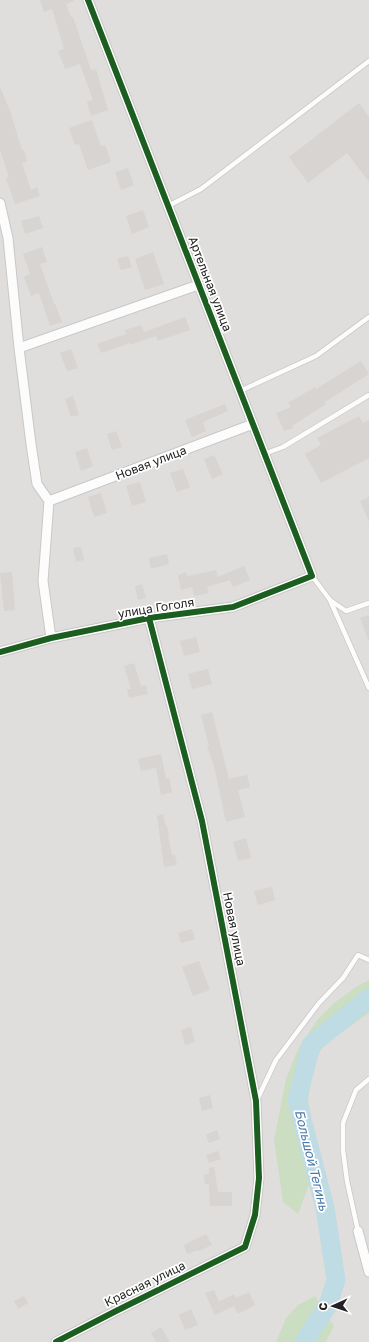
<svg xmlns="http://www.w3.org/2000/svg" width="369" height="1342" viewBox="0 0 369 1342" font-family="'Golos Text',sans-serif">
  <rect width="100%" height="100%" fill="#f0eeeb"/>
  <path fill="#dfdedc" d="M 0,0 L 369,0 L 369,1342 L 0,1342 Z"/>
  <path fill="#cbdec1" d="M 369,980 L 369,1013 L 323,1045 L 313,1068 L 308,1100 L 321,1172 L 309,1185 L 298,1214 L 283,1202 L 274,1140 L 286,1079 L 298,1049 L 318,1019 L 334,1003 L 356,987 Z
    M 315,1296 L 334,1326 L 326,1342 L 276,1342 L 286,1318 L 298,1305 Z"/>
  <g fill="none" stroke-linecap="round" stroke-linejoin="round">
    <path stroke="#bfdbe3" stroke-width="19" d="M 304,1342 L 328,1305 L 336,1280 L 325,1208 L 297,1100 L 311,1045 L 369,998"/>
  </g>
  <path fill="#d7d4d2" d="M 40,0 L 74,0 L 74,1 L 66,4 L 71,17 L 73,17 L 91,70 L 96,69 L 108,110 L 91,116 L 87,102 L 93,100 L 80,64 L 65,69 L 58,51 L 64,49 L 52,9 L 44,12 Z
    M 0,87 L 10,111 L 22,150 L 24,150 L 27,161 L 22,163 L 31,190 L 37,187 L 40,196 L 15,204 L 6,178 L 9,177 L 0,150 Z
    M 359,103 L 369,117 L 369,182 L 347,153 L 308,183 L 289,157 Z
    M 92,120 L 101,146 L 105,145 L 111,162 L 88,170 L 79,144 L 75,145 L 69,128 Z
    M 128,168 L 134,185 L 121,190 L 115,172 Z
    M 143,210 L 149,227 L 132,234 L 126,216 Z
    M 39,216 L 43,228 L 25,234 L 21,221 Z
    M 42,247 L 47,262 L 40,264 L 54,304 L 55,304 L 62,322 L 50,326 L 39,293 L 31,296 L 24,277 L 30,274 L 23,254 Z
    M 153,252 L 164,284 L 145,290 L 135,259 Z
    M 128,256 L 132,267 L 121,270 L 117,259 Z
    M 185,317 L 190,330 L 158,341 L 156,336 L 130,345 L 130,343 L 101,353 L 97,344 L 126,334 L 125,330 L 141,325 L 144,332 Z
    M 71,349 L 78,368 L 67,371 L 60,353 Z
    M 361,361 L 369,374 L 325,402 L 326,404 L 292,426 L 293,428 L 284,431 L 276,413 L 291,407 L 288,403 L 315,387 L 316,389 Z
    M 73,396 L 79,415 L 71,417 L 65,399 Z
    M 225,404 L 228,411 L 203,422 L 206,431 L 192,437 L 185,420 Z
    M 359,416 L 363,423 L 369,420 L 369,458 L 321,483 L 305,454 L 321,445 L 317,438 Z
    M 116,431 L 122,447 L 112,450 L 107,434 Z
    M 87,448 L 93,466 L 81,471 L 75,452 Z
    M 214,455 L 223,474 L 212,479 L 204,459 Z
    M 183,469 L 190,487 L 177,492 L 170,473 Z
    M 140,482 L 146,502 L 132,506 L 126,486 Z
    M 101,493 L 107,513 L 94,517 L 88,497 Z
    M 369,497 L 369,522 L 360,501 Z
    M 81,547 L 84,560 L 76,562 L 73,548 Z
    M 167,554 L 169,564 L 151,569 L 149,558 Z
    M 244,566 L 250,580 L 233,587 L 230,580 L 207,587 L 209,593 L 194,596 L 192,587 L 181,590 L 178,575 L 186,572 L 187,576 L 216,570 L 218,577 Z
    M 12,572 L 15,610 L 4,611 L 0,573 Z
    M 142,584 L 146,598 L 138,600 L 135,586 Z
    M 369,615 L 369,640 L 368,640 L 360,618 Z
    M 196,637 L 200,652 L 184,656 L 180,641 Z
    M 134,663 L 141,686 L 146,685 L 148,694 L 129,698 L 127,689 L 131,689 L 124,666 Z
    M 208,669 L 212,684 L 192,689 L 188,674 Z
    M 212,712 L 229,779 L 247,775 L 250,787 L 238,790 L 245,817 L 226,822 L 214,766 L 207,746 L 209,746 L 201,715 Z
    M 161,754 L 166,778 L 169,778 L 172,792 L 161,795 L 156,768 L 141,771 L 138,759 Z
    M 163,814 L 166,826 L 167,826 L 169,837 L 168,837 L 172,855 L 175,855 L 177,865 L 164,867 L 157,816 Z
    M 246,838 L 251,858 L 238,861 L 233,842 Z
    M 272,887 L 275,900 L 258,905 L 254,891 Z
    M 192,929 L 195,939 L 181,943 L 178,933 Z
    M 199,961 L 210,990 L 193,996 L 182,967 Z
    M 191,1027 L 195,1042 L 185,1045 L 181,1030 Z
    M 210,1095 L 213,1108 L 202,1111 L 199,1098 Z
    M 217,1130 L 220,1139 L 209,1143 L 206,1135 Z
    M 218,1151 L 221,1159 L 209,1163 L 206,1155 Z
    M 214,1167 L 218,1192 L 232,1192 L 232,1206 L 210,1206 L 209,1184 L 205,1184 L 204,1175 L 209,1174 L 209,1168 Z
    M 206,1234 L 212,1245 L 199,1251 L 198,1250 L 187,1254 L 184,1245 Z
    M 214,1290 L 219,1302 L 234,1294 L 236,1298 L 249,1292 L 255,1305 L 238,1314 L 234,1306 L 215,1315 L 205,1293 Z
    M 24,1296 L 28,1303 L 18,1309 L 14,1301 Z
    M 191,1309 L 198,1325 L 185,1330 L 179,1315 Z
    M 161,1327 L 170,1342 L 156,1342 L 151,1333 Z"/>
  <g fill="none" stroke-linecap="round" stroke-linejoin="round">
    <defs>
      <path id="service" d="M 168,206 L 201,189 L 369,61
        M 240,391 L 316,356 L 369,317
        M 264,454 L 283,447 L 369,395
        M 312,576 L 330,600 L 346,611 L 369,603
        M 330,600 L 369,688
        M 257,1100 L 276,1060 L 319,1003 L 343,978 L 358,955 L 369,960
        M 358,1231 L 347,1181 L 343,1150 L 343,1123 L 356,1090 L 369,1079"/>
      <path id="minor" d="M 0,203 L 8,238 L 19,348 L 31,444 L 37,484 L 49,501 L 43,581 L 51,638
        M 19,348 L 198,285
        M 49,501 L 253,424
        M 0,652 L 51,638 L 149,618 L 233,607 L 312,576 L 88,0
        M 358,1231 L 369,1272
        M 56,1342 L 116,1311 L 245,1247 L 255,1215 L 259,1178 L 256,1101 L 202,821 L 149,618"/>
    </defs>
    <use href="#service" stroke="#c9c8c7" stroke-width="6"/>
    <use href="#minor" stroke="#c9c8c7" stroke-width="11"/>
    <use href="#service" stroke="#fdfcfc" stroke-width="4.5"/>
    <use href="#minor" stroke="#fdfcfc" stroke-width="9"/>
    <defs>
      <path id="cycleway" d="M 0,652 L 51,638 L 149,618 L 233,607 L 312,576 L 88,0
        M 56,1342 L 116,1311 L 245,1247 L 255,1215 L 259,1178 L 256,1101 L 202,821 L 149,618"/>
    </defs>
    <use href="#cycleway" stroke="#fff" stroke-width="8"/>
    <use href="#cycleway" stroke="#1b5e20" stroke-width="6"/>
  </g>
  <g text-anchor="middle" stroke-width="3.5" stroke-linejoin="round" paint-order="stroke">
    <g font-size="12" fill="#222" stroke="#fff">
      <text transform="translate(210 284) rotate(69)" y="4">Артельная улица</text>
      <text transform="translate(151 463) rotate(-21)" y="4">Новая улица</text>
      <text transform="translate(156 608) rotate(-9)" y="4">улица Гоголя</text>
      <text transform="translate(234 929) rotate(79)" y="4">Новая улица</text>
      <text transform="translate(145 1284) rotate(-26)" y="4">Красная улица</text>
    </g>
    <g font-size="13" font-style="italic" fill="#4a7aab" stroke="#fff">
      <text transform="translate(312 1160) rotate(76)" y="5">Большой Тегинь</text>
    </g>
  </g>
  <g transform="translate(333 1306) rotate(267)" stroke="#ffffff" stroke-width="3" paint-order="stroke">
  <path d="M0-3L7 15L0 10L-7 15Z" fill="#222222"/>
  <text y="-6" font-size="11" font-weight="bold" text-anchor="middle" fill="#222222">С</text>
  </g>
</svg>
